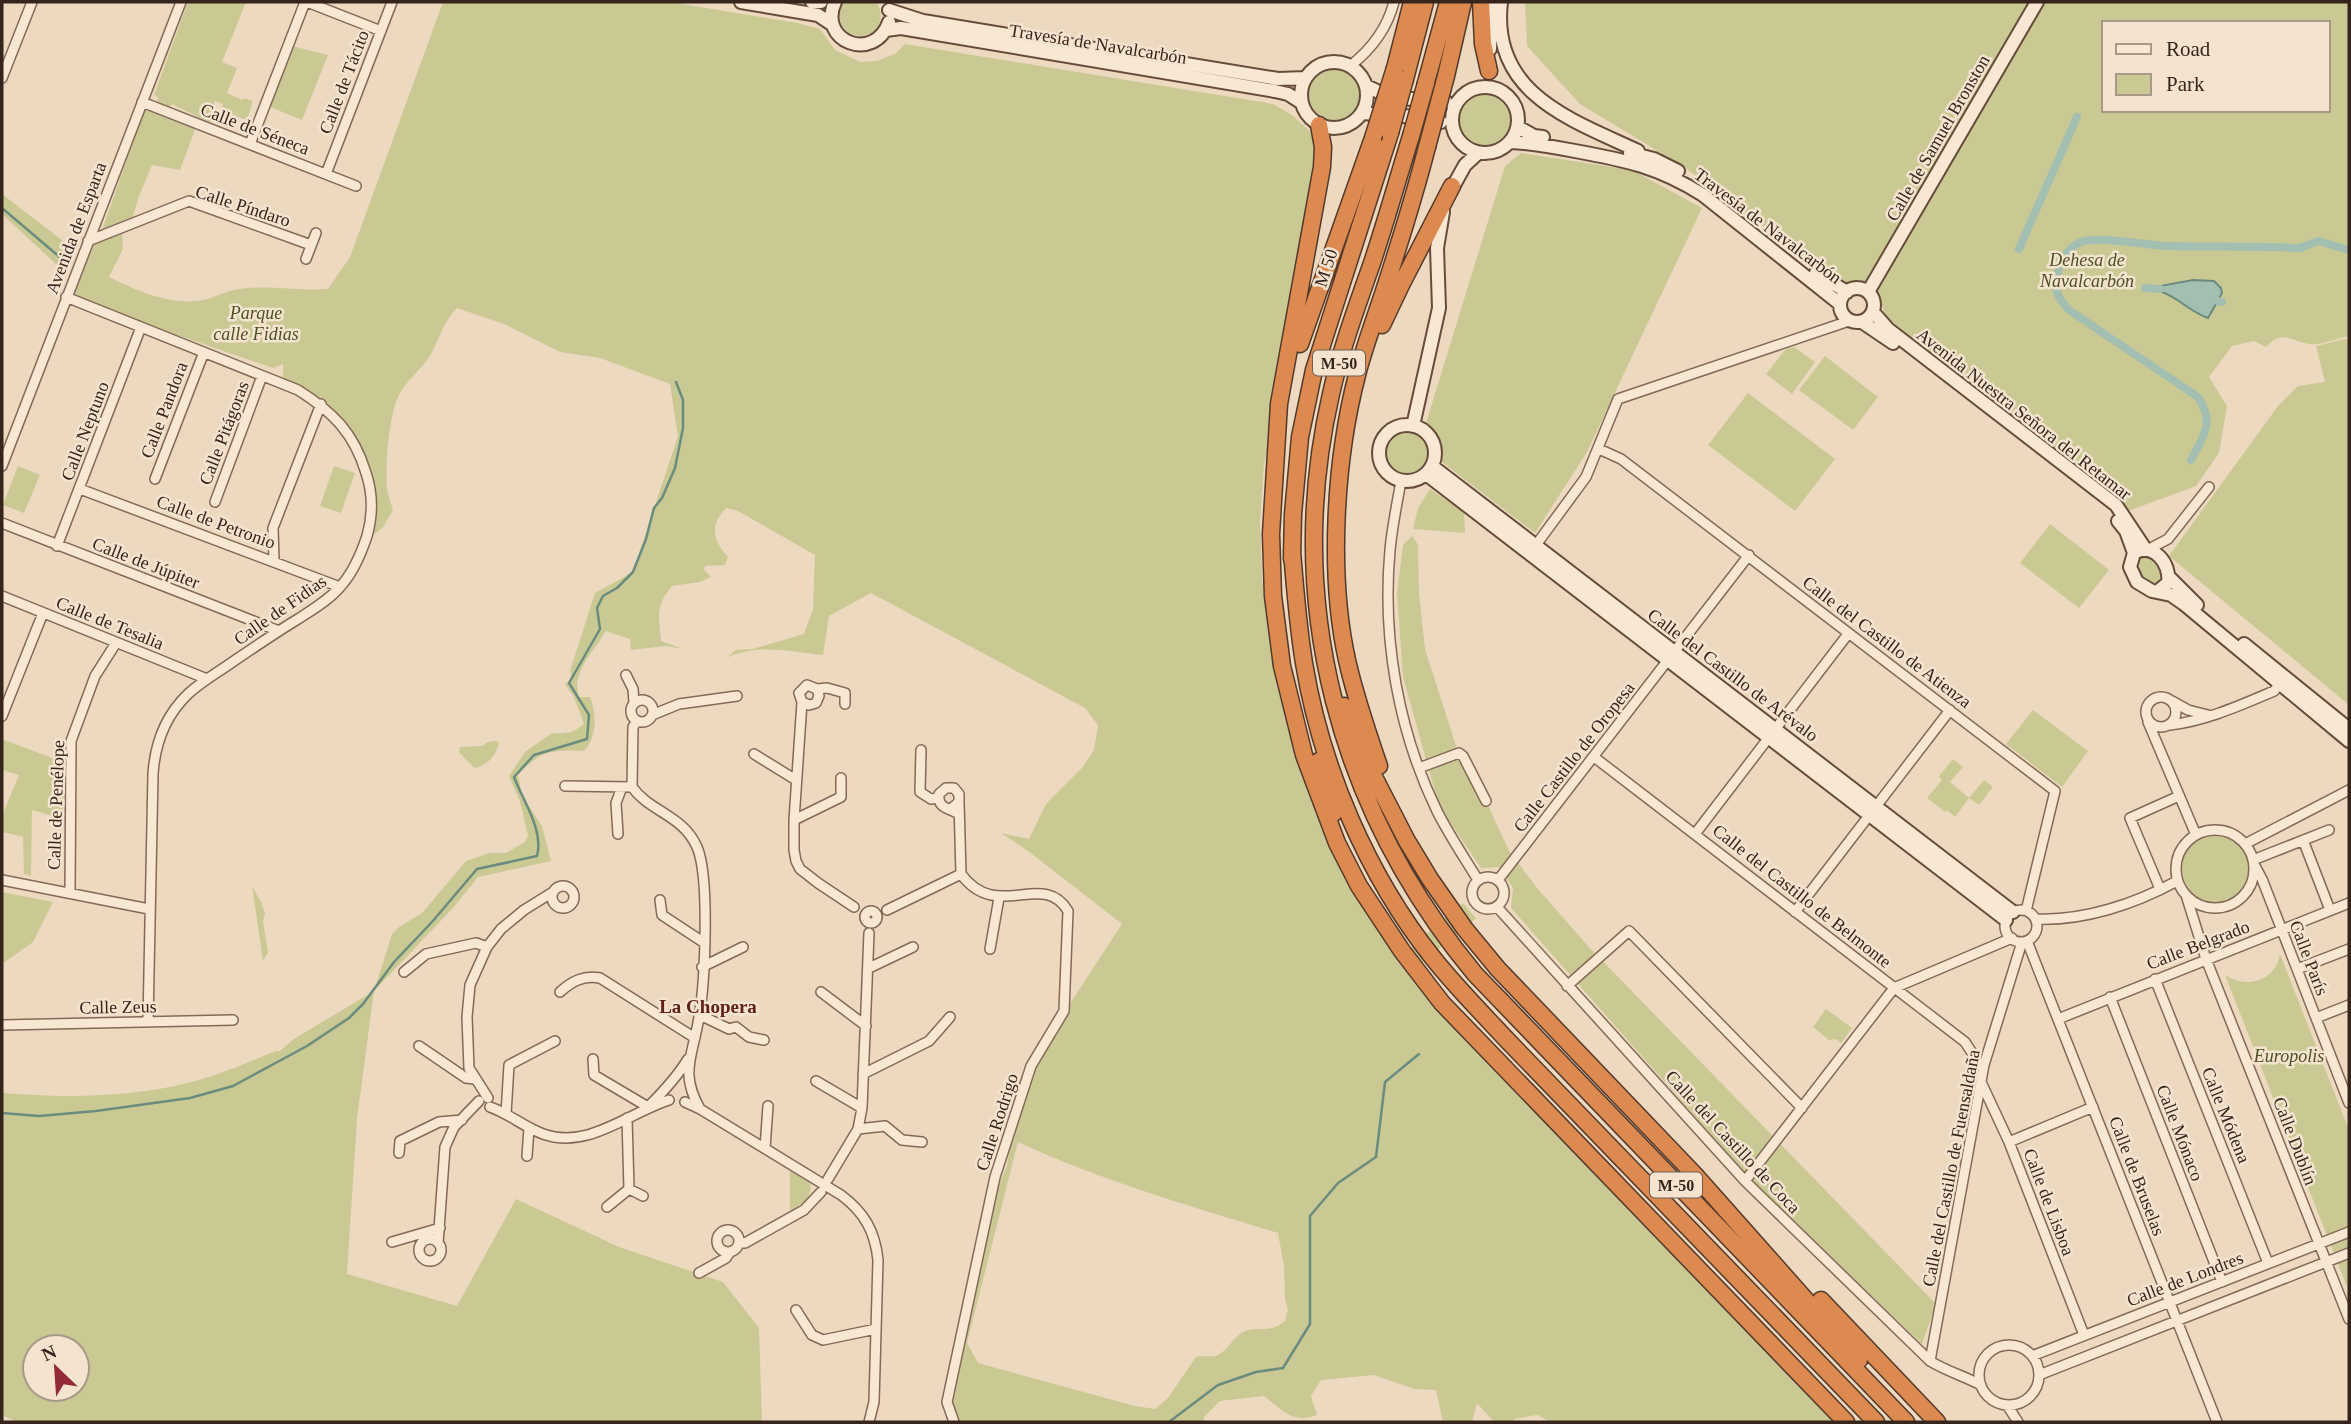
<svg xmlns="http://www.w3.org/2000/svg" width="2351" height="1424" viewBox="0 0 2351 1424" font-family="'Times New Roman',serif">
  <rect width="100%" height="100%" fill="#edd9bf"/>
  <path fill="#cac994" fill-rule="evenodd" d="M 188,2 L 246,2 L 222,62 L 237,68 L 227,93 L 242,100 L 244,98 L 253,101 L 247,120 L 221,110 L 223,104 L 215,101 L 210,116 L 212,117 L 210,123 L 172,104 L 170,107 L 157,101 L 158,97 L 154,95 Z
    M 443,2 L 670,2 L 797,23 L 820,29 L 835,50 L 860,62 L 877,61 L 895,54 L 905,44 L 1273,104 L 1292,115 L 1312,133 L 1322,135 L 1279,404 L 1264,464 L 1260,522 L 1262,577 L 1267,619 L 1279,687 L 1295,749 L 1400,957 L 1463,903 L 1476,918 L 1410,973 L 1437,1008 L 1835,1422 L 1551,1422 L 1537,1415 L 1514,1419 L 1513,1422 L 1494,1422 L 1477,1403 L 1472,1422 L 1443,1422 L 1436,1390 L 1414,1389 L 1374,1375 L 1321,1380 L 1311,1396 L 1317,1415 C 1293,1424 1283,1411 1264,1396 L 1220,1401 L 1204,1417 L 1204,1422 L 956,1422 L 949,1402 L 990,1227 L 994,1198 L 1007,1165 L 1013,1131 L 1035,1067 L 1069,1005 L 1122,924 L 1028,851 L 1001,833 L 1029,839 L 1046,804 L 1082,768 L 1094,750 L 1098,725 L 1085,708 L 871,593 L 829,616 L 823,655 C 789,652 759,643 726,658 L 736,650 L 753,649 L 804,634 L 813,609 L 815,555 L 738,511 L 726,508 C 709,526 713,540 728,557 L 725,565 L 705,566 L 704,570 L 711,577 L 700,582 L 672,586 C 655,606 659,616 661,641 L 683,649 L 666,646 L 631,650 L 630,639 L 606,631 C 594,652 571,671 579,697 L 590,697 C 597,715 597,737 584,751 C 552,749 539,751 518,775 L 522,796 L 542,826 L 551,861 L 478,877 L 453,908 L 374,991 L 357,1119 L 347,1274 L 457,1306 L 516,1199 L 619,1247 L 723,1282 L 759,1328 L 762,1422 L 17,1422 L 2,1415 L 2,1093 C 65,1098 133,1098 195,1081 C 223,1074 250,1061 276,1051 L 280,1051 L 294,1039 L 374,991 L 392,934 L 399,927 L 422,913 L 466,861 L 490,853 L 506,853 L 525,842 L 528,835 L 520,801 L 509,776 L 525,752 L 552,733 C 567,734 573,733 584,724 L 574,697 L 565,684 L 572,679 L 570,671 L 595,593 L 633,572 L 678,436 L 670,384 L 600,358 L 560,352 L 504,324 L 457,308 C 443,322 440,337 431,354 C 423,368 408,379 400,393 C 389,412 385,465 387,489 C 388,496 391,503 393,510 L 383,527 L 365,543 L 372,519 L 361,456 L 321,404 L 283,378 L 283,364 L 273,368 L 160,329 L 74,295 L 94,244 L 122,232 L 123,249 L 109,277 C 138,291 175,308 207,299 C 222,294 232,289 248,288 C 276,286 302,291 328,289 L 350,257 ZM 1018,1142 C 1102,1181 1190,1206 1278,1233 L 1284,1266 L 1285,1300 L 1288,1310 L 1285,1321 C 1270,1333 1264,1327 1248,1330 C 1235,1333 1229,1350 1218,1355 C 1211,1358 1204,1355 1196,1357 L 1168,1398 L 1155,1409 L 1135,1406 L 978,1363 L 967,1343 ZM 35,1347 L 77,1347 L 77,1389 L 35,1389 Z
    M 844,2 L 876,2 C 883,12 882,21 875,31 L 862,37 L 848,33 C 839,24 836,13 844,2 Z
    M 1525,2 L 2349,2 L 2349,336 C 2338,338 2320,346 2309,344 C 2291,341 2283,329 2266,347 L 2254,341 L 2232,346 L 2209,377 L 2227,406 L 2219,453 L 2196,486 L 2128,511 L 2125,506 L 1892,322 L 1885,314 L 1876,289 C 1861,282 1846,284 1830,278 L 1684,167 L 1580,104 L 1527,46 ZM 2104,23 L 2328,23 L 2328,110 L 2104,110 Z
    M 292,46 L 328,55 L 302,120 L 270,107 Z
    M1308 95a26 26 0 1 1 52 0a26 26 0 1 1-52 0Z
    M1459 120a26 26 0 1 1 52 0a26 26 0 1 1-52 0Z
    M 145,108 L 196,127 L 180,170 L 152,165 L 139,196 L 132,219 L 101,233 Z
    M 1521,153 L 1632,170 L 1702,208 L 1587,452 L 1535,533 L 1442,462 C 1443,445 1438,435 1426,423 L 1505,166 Z
    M 2,194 L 67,244 L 59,267 L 2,214 Z
    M 2349,338 L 2349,705 L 2169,556 L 2278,406 L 2298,386 L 2325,382 L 2316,346 Z
    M 1794,347 L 1815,362 L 1792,394 L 1766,374 L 1786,349 Z
    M 1825,356 L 1878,397 L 1853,430 L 1799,390 Z
    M 1748,393 L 1835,459 L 1795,511 L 1708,445 Z
    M1382 454a25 25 0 1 1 50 0a25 25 0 1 1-50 0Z
    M 18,466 L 40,475 L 24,513 L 3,505 Z
    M 334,466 L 355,473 L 341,513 L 320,506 Z
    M 1430,489 L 1464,512 L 1465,533 L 1413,529 L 1418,508 Z
    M 2050,524 L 2109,570 L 2079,608 L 2020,563 Z
    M 1412,536 L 1418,545 L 1419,593 L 1425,649 L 1456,746 L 1486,801 L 1509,851 L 1538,889 L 1589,947 L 1936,1304 L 1922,1344 L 1754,1183 L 1511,908 L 1513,888 L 1499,867 L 1481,868 L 1439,806 L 1403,677 L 1397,593 L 1403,545 Z
    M 2142,555 C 2157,556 2164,568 2163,582 L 2154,586 L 2145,583 L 2134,566 L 2136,558 Z
    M 2033,710 L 2088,751 L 2062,787 L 2006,744 Z
    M 2,739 L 65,763 L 63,819 L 32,810 L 31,876 L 24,874 L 23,837 L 2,832 L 2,816 L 19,775 L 2,770 Z
    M 496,741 L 499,743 C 496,756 487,766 474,768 L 459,752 L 460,747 L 482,746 L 488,742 Z
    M 1953,759 L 1963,767 L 1950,782 L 1969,798 L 1984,780 L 1993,787 L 1979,805 L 1969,798 L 1955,817 L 1947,810 L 1945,812 L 1927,798 L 1942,780 L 1939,776 Z
    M2180 869a35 35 0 1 1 70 0a35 35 0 1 1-70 0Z
    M 252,886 L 261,902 L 265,913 L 263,922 L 268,952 L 263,961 Z
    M 2,892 L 53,902 L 33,942 L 2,964 Z
    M 2280,954 L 2349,1130 L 2349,1292 L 2225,975 C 2246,989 2275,982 2280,954 Z
    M 1826,1009 L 1852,1028 L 1841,1043 L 1836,1039 L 1829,1040 L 1813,1027 Z
    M 790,1171 L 809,1182 L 811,1188 L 807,1201 L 790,1211 Z"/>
  <path fill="#a2bfb2" stroke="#6a8c7f" stroke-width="2" d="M 2193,280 L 2214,281 L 2221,288 L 2222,293 L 2208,318 C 2190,312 2177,296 2159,291 L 2160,286 Z"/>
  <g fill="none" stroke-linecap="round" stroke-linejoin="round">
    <path stroke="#6a8c7f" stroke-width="2.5" d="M 2,208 L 62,259
      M 2,1113 L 39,1116 L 96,1111 L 190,1098 L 233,1086 L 307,1046 L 349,1018 L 363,1004 L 394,962 L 432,922 L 477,869 L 537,856 C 544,830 523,801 514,777 L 534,755 L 587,739 L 589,715 L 569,683 L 600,629 L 597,608 L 603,596 L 617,588 L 633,572 L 646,539 L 654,508 L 662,498 L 675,468 L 683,428 L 683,400 L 676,382
      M 1169,1422 L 1218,1385 L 1256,1372 L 1283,1368 L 1310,1324 L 1310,1216 L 1338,1183 L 1376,1157 L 1385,1082 L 1419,1054"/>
    <path stroke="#a2bfb2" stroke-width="8" d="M 2019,249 L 2077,117
      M 2145,288 L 2160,289
      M 2218,301 L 2222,302
      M 2191,460 C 2204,435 2215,423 2198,397 L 2069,310 C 2064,304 2059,299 2057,292 C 2054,274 2063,249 2081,242 C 2099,236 2145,245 2166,246 C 2211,247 2255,246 2300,248 L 2318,241 L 2349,250"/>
    <defs>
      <path id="street" d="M 307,2 L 381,31
        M 1350,66 C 1372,49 1387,29 1394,2
        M 2,78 L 32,2
        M 142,102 L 356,186
        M 250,144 L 305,2
        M 326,174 L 392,2
        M 88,241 L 189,201 L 311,245
        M 306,259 L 316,233
        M 66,297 L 298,390 C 333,412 354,433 366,473 C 373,494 373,515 367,536 C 361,554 353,573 340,587 C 329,600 312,610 298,619 C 275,633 253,648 231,663 C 217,673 201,682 188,694 C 166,715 155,744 153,774 L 148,1022
        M 1599,449 L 1621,459 L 2055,791 L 2026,911
        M 2,466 L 181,2
        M 155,479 L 204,352
        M 1401,481 C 1397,504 1392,527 1390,550 C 1382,638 1398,731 1437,811 C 1449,835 1464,857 1478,880
        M 80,489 L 340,587
        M 215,502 L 262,376
        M 2,523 L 279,631
        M 57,546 L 141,327
        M 1533,549 L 1586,477 L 1618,399 L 1849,321
        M 2147,550 L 2168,539 L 2209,487
        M 274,560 L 273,528 L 321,404
        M 2,596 L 207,679
        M 626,675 L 633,689 L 634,703
        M 817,689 L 827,688 L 845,693 L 845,704
        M2146 712a15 15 0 1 1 30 0a15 15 0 1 1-30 0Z
        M631 711a11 11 0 1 1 22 0a11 11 0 1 1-22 0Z
        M 2172,701 L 2188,710 L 2208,715
        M 802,702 L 809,705 L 816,703 L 819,696 L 817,689 L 807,685 L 799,693 L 802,702 L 794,820 L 794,850 L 796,861 L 800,869 L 818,883 L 854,907
        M 652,715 L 679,704 L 737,696
        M 2,716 L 43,613
        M 2148,722 L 2196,835
        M 2170,725 C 2206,721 2241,705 2274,691 L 2279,685
        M 921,750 L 920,792 L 931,799 L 938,798
        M 754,754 L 796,780
        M 1594,757 L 1965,1042 L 1978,1062 L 1984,1065
        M 1419,768 L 1459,753 L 1463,756 L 1486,801
        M 565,786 L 632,787 C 650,812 683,815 697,847 C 710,877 705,983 699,1017 C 693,1056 679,1072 700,1109
        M 632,787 L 633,727 L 637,721
        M 951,809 L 959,802 L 959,794 L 954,788 L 946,788 L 939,794 C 937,809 950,808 959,814
        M 794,820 L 841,797 L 841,778
        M2176 869a39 39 0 1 1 78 0a39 39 0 1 1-78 0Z
        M 618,834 L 616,803 L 622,787
        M 1695,834 L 1848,634
        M 2303,840 L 2330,910
        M 2245,844 L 2349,790
        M 2253,860 L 2329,830
        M 2254,864 L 2262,879 L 2349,1103
        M1472 893a16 16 0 1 1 32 0a16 16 0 1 1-32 0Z
        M 2,880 L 149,909
        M 1498,880 L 1749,555
        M552 897a11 11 0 1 1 22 0a11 11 0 1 1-22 0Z
        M 2160,889 L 2130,818 L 2179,796
        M 70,893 L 71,741 L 95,676 L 116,643
        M 2186,895 L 2206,959 L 2349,1319
        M 660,900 L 662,915 L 703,942
        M 1497,907 L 1745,1181 L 1930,1361 C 1946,1371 1964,1376 1981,1385
        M 887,910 L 961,874
        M2005 926a16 16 0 1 1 32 0a16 16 0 1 1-32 0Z
        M865 917a6 6 0 1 1 12 0a6 6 0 1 1-12 0Z
        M 1795,912 L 1950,710
        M 2036,919 C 2084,921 2135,904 2177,881
        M 2027,941 L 2217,1422
        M 990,949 L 999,898
        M 702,967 L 743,947
        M 869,968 L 913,947
        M 2297,969 L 2349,949
        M 404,972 L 426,954 L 476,943 L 487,947
        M 2155,979 L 2268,1263
        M 1567,986 L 1629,931 L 1802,1108
        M 560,992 C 572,981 584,975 600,978 L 695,1038
        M 821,992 L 866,1026
        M 2110,997 L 2222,1282
        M 700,1015 L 729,1029 L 736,1027 L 749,1037 L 764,1040
        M 2316,1018 L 2349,1005
        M 2058,1019 L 2349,903
        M 3,1025 L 233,1020
        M 419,1046 L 466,1078 L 474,1079
        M 593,1059 L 594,1075 L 648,1107
        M 863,1074 L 929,1041 L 950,1017
        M 816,1081 L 862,1108
        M 1981,1082 L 2009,1142 L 2084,1335
        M 488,1098 L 469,1068 L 467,1017 L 470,985 L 487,947 L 501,929 L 524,910 L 553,892
        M 685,1102 L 700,1109 L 841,1195 C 864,1212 875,1231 878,1260 L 874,1402 L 869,1422
        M 649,1106 C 664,1091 677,1077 688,1059
        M 490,1107 C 508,1113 524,1127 543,1134 C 588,1150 628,1113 669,1100
        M 506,1114 L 509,1065 L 555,1041
        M 858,1129 L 885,1126 L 902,1140 L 922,1142
        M 2009,1142 L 2093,1107
        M 765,1148 L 768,1106
        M 399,1153 L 400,1141 L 439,1122 L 462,1120
        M 527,1156 L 529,1128
        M 828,1179 L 858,1129 L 862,1108 L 869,933
        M 1745,1181 L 1894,988 L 2012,938
        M 629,1189 L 643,1196
        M 607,1207 L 629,1189 L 627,1118
        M717 1241a11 11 0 1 1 22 0a11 11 0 1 1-22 0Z
        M419 1250a11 11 0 1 1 22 0a11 11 0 1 1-22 0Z
        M 392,1242 L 440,1228
        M 739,1242 L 745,1243 L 804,1210 L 821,1192
        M 438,1243 L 445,1147 L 454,1127 L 479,1101
        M 699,1273 L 726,1258 L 730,1252
        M 796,1310 L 812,1335 L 823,1340 L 876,1329
        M1979 1375a30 30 0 1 1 60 0a30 30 0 1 1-60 0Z
        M 2032,1356 L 2349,1232
        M 1930,1361 L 1984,1065 L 2022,942
        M 2039,1375 L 2349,1253
        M 2007,1405 L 2018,1422
        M 954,1422 L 947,1402 L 995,1177 L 1031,1066 L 1064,1011 L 1068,911 C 1043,869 997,923 961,874 L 959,802"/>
      <path id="secondary" d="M 741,2 L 818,15 L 833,25
        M 812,2 L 821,2
        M 835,2 C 817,41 874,64 889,22
        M 1501,2 C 1490,94 1572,120 1638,151
        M 889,10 L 923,21 L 1278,79 L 1305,78
        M 886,30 L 901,28 L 1275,91 L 1288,94 L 1302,103
        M 1490,49 L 1492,4
        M1301 95a33 33 0 1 1 66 0a33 33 0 1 1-66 0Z
        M 1366,86 L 1390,97 L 1446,102
        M1452 120a33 33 0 1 1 66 0a33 33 0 1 1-66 0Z
        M 1362,113 L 1430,118 L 1441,122
        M 1518,127 L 1534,136 L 1543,137
        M 1511,142 C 1533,143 1554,147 1575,151 C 1625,160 1659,167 1703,195 L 1840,304
        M 1630,153 L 1654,159 L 1678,171
        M 1450,192 L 1465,165 L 1478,153
        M 1816,273 L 1847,292
        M1840 305a17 17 0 1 1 34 0a17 17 0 1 1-34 0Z
        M 1868,292 L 2037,2
        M 1873,312 L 1888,329 L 2116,505 L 2146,550
        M 1862,322 L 1893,343
        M1379 453a28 28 0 1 1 56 0a28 28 0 1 1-56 0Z
        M 1413,426 L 1439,308 L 1437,248 L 1443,212
        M 1432,466 L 2013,912
        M 1426,474 L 2006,920
        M 2118,521 L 2126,531 L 2134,553
        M 2169,577 L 2197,605
        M 2158,591 L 2168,583 C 2171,563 2153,542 2134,553 L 2130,567 L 2137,582 L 2152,591 L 2171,595 L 2184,604 L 2349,741
        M 2244,644 L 2349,729"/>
      <path id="highway" d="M 1481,2 L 1483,44 L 1489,71
        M 1395,68 L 1412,2
        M 1446,76 L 1463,2
        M 1405,79 L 1425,2
        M 1426,83 L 1448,2
        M 1319,125 L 1323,147 L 1322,167 L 1279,404 L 1271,534 L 1273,596 L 1282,666 L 1304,755 L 1337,843 L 1359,886 L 1402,951 L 1442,1003 L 1846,1422
        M 1411,136 C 1398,178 1386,221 1372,263 C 1357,306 1341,349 1331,394 C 1283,603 1339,810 1475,974 L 1906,1422
        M 1382,325 L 1401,285 L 1452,186
        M 1300,344 L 1373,138
        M 1292,551 C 1295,589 1298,626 1304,663 C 1321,767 1367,875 1433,958 C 1456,987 1483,1014 1508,1041 L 1876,1422
        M 1292,559 L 1293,514 L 1300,437 L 1314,370 L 1390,133
        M 1344,706 L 1372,773 L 1407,841 L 1430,879 L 1465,929 L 1498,969 L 1695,1175 L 1859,1360
        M 1319,761 L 1334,813
        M 1379,766 C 1367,731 1355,696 1347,660 C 1328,574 1335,460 1357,375 C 1364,348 1374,321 1383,294 C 1399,245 1414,197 1427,147
        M 1821,1300 L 1937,1422"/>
    </defs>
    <use href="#street" stroke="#856958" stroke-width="12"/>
    <use href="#secondary" stroke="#674b3b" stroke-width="16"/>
    <use href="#highway" stroke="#53392c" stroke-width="19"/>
    <use href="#street" stroke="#f8e7d2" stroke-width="9"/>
    <use href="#secondary" stroke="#f8e7d2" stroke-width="12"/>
    <use href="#highway" stroke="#dc8a50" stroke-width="16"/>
    <defs>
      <path id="highway-bridge" d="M 1390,133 L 1405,79
        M 1411,136 L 1426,83
        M 1373,138 L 1395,68
        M 1427,147 L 1446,76"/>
    </defs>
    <use href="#highway-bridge" stroke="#53392c" stroke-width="19" stroke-linecap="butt"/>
    <use href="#highway-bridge" stroke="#dc8a50" stroke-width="16"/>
  </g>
  <g text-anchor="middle" stroke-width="5" stroke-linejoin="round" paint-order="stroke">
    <g fill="#f4e4cf" stroke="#6e5e52" stroke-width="2">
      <rect x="1313" y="350.5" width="52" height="25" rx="5"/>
      <rect x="1650" y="1172.5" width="52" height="25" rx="5"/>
    </g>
    <g font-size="16" font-weight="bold" fill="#35251c">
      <text x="1339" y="369">M-50</text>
      <text x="1676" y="1191">M-50</text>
    </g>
    <g font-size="18" fill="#35251c" stroke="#f4e4cf">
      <text transform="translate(1098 44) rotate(9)" y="6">Travesía de Navalcarbón</text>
      <text transform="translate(344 82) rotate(-69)" y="6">Calle de Tácito</text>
      <text transform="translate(255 129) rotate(21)" y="6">Calle de Séneca</text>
      <text transform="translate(1938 138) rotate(-60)" y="6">Calle de Samuel Bronston</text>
      <text transform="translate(243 206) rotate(18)" y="6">Calle Píndaro</text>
      <text transform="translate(1768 226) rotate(37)" y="6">Travesía de Navalcarbón</text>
      <text transform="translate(76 228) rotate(-69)" y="6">Avenida de Esparta</text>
      <text transform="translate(1326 268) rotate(-72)" y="6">M 50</text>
      <text transform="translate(164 410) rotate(-69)" y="6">Calle Pandora</text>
      <text transform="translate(2024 414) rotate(38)" y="6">Avenida Nuestra Señora del Retamar</text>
      <text transform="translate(85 431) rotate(-69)" y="6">Calle Neptuno</text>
      <text transform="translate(224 433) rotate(-69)" y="6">Calle Pitágoras</text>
      <text transform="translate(216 522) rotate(20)" y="6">Calle de Petronio</text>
      <text transform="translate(146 563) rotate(21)" y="6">Calle de Júpiter</text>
      <text transform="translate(280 610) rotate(-35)" y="6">Calle de Fidias</text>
      <text transform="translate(110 623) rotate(22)" y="6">Calle de Tesalia</text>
      <text transform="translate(1887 642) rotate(37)" y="6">Calle del Castillo de Atienza</text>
      <text transform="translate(1733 675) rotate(37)" y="6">Calle del Castillo de Arévalo</text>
      <text transform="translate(1574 757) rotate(-52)" y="6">Calle Castillo de Oropesa</text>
      <text transform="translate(56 805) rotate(-88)" y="6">Calle de Penélope</text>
      <text transform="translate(1802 896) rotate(38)" y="6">Calle del Castillo de Belmonte</text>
      <text transform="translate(2198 945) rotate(-21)" y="6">Calle Belgrado</text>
      <text transform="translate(2309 958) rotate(69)" y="6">Calle París</text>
      <text transform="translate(118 1007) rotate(-1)" y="6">Calle Zeus</text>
      <text transform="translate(2226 1115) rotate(68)" y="6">Calle Módena</text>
      <text transform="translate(997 1122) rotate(-72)" y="6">Calle Rodrigo</text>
      <text transform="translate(2180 1133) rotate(69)" y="6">Calle Mónaco</text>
      <text transform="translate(2295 1141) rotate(69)" y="6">Calle Dublín</text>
      <text transform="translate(1733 1142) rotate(47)" y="6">Calle del Castillo de Coca</text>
      <text transform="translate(1951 1168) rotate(-79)" y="6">Calle del Castillo de Fuensaldaña</text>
      <text transform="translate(2137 1176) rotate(69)" y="6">Calle de Bruselas</text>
      <text transform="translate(2049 1202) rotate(69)" y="6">Calle de Lisboa</text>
      <text transform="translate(2185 1279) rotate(-21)" y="6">Calle de Londres</text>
    </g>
    <g font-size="18" font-style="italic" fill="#4c5123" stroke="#f4e4cf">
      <text x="2087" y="266">Dehesa de<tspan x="2087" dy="21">Navalcarbón</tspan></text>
      <text x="256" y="319">Parque<tspan x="256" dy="21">calle Fidias</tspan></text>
      <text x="2289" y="1062">Europolis</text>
    </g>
    <g font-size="19" font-weight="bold" fill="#61211c" stroke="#f4e4cf">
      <text x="708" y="1013">La Chopera</text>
    </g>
  </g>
  <rect width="2351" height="1424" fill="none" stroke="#35251c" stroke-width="7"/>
  <rect x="2102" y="21" width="228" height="91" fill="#f4e4cf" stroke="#a89887" stroke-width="2"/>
  <rect x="2116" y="44" width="35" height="10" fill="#f8e7d2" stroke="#a89887" stroke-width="2"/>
  <text x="2166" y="56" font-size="21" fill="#35251c">Road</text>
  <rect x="2116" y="74" width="35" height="21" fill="#cac994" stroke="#a89887" stroke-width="2"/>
  <text x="2166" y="91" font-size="21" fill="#35251c">Park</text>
  <g transform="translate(56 1368) rotate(335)"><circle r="33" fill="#f4e4cf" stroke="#a89887" stroke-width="2"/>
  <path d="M0-5L12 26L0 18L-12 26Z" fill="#932939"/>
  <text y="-10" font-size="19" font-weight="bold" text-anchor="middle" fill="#35251c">N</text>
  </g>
</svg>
